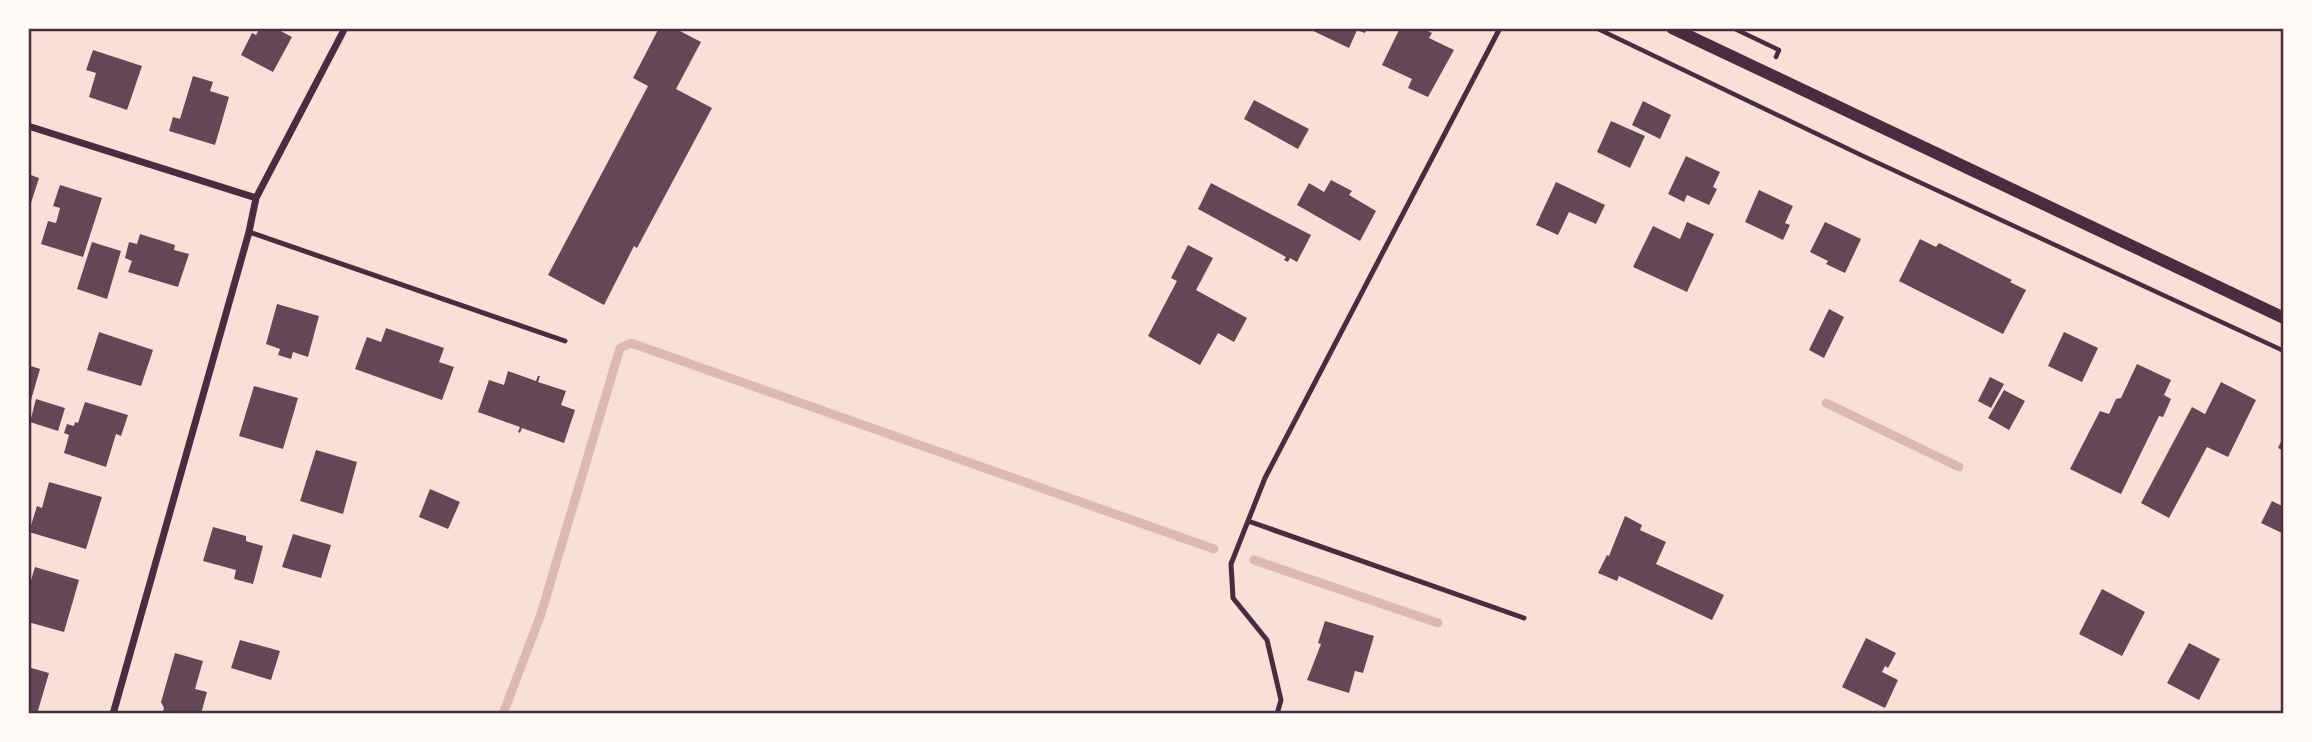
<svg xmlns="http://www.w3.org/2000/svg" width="2312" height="742" viewBox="0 0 2312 742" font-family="Raleway,sans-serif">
  <rect width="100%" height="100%" fill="#f7e1d7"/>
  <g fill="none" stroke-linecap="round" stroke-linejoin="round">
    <path stroke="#dcb8b0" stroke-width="9" d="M 1826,403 L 1959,467
      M 1254,560 L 1438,623
      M 503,714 L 541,614 L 620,348 L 631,343 L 1214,549"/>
  </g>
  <path fill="#644757" d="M 260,28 L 275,28 L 292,37 L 273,72 L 241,55 L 252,33 L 256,35 Z
    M 659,28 L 678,28 L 678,30 L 701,42 L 676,89 L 712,108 L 637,248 L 634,246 L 604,305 L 548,275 L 648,86 L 633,78 Z
    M 1307,28 L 1367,28 L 1365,33 L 1357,30 L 1349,48 Z
    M 1400,28 L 1422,28 L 1432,33 L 1429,38 L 1454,50 L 1428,97 L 1408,88 L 1412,79 L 1382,65 Z
    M 93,50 L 142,66 L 127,110 L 89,97 L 96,73 L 86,70 Z
    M 193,76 L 213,82 L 210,91 L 229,97 L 215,145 L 169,131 L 173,117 L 180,119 Z
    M 1254,100 L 1309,129 L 1298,149 L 1244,119 Z
    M 1643,101 L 1671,115 L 1660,139 L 1632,125 Z
    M 1611,121 L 1645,136 L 1630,168 L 1597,152 Z
    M 1686,156 L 1720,172 L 1713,187 L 1717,189 L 1709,205 L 1687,195 L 1684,202 L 1668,194 Z
    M 28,174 L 39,178 L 29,209 L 28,209 Z
    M 1331,180 L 1352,191 L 1349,195 L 1376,211 L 1360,241 L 1297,205 L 1309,183 L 1324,192 Z
    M 1556,182 L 1605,205 L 1596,224 L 1569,212 L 1558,235 L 1536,225 Z
    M 1211,183 L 1311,235 L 1297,262 L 1290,258 L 1288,262 L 1284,260 L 1286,257 L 1198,209 Z
    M 60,185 L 102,198 L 83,257 L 41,244 L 48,221 L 56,223 L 60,208 L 53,206 Z
    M 1759,190 L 1793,206 L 1785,223 L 1790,225 L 1783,240 L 1745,222 Z
    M 1687,222 L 1714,234 L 1687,292 L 1633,267 L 1653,226 L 1680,239 Z
    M 1825,222 L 1861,239 L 1845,273 L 1826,264 L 1828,261 L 1810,252 Z
    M 140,234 L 175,245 L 174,250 L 189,254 L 178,287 L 128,272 L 132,261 L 125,258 L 129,242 L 137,244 Z
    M 1920,239 L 1936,247 L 1939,243 L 2012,280 L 2010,282 L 2026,290 L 2003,334 L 1899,281 Z
    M 92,242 L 121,251 L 107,299 L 77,289 Z
    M 1188,245 L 1213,258 L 1196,290 L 1247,318 L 1234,342 L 1218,333 L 1200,365 L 1148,336 L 1177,281 L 1171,278 Z
    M 277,304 L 319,316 L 308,357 L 293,352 L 291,359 L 278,355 L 280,349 L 266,344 Z
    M 1829,309 L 1844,317 L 1824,358 L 1809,350 Z
    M 386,328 L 444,348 L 439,362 L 454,367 L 442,400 L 355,369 L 367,337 L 381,342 Z
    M 99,332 L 153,350 L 141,386 L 87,370 Z
    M 2064,332 L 2098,348 L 2082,382 L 2048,366 Z
    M 2137,364 L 2171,380 L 2164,395 L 2171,399 L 2163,417 L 2159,416 L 2121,494 L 2070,469 L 2100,411 L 2109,414 L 2116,399 L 2121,398 Z
    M 28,365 L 40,369 L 29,407 L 28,407 Z
    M 508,371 L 536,381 L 538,376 L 540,376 L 538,382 L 566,391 L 561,405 L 575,410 L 564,443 L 522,428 L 520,433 L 518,432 L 520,427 L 478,412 L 489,380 L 504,385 Z
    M 1990,377 L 2004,384 L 1991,408 L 1978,401 Z
    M 2221,382 L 2256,400 L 2228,457 L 2207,447 L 2169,518 L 2141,503 L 2192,407 L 2205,414 Z
    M 254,386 L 298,398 L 283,449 L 239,436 Z
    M 2004,390 L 2025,401 L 2009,430 L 1988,418 Z
    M 36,399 L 65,408 L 58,431 L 30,422 Z
    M 85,402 L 128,415 L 121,436 L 116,434 L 106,467 L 64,453 L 69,435 L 64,433 L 67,424 L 74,426 L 75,422 L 78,423 Z
    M 2284,435 L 2284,451 L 2278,448 Z
    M 316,450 L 357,462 L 343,514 L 300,501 Z
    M 49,482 L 102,497 L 86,549 L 29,532 L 37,506 L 42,508 Z
    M 430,489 L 460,502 L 448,529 L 419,517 Z
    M 2272,501 L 2284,507 L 2284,534 L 2261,523 Z
    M 1625,516 L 1642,525 L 1640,530 L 1666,542 L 1656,564 L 1724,595 L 1712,620 L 1619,576 L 1617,581 L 1598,573 L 1607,555 L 1609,556 Z
    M 213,527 L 246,536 L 246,541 L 263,546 L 253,584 L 234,579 L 236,570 L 203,561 Z
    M 293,534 L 331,545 L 321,578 L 282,567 Z
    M 35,567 L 79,580 L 64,632 L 28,622 L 28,590 Z
    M 2102,589 L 2145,612 L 2122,656 L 2079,634 Z
    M 1325,621 L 1374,636 L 1363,673 L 1355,671 L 1349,693 L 1307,680 L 1321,644 L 1318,643 Z
    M 1866,638 L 1896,653 L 1888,668 L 1885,666 L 1882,672 L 1898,680 L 1885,708 L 1842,687 Z
    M 240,640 L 280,651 L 271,680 L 231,668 Z
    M 2189,643 L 2220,659 L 2199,700 L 2167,683 Z
    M 175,653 L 203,661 L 195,689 L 207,692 L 201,714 L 162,714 L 164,708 L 161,702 Z
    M 28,667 L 49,673 L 37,714 L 28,711 Z"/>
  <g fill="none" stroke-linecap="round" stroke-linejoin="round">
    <path stroke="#4a2c40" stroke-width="4.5" d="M 1596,28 L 1863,156 L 2284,351
      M 1733,28 L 1779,50 L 1776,57"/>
    <path stroke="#4a2c40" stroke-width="5" d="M 249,232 L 565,341
      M 1248,521 L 1524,618
      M 1277,714 L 1281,700 L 1267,640 L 1233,598 L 1231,564 L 1265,478 L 1500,28"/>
    <path stroke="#4a2c40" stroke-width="7" d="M 28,126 L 256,198
      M 113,714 L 249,232 L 256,198 L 345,28"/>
    <path stroke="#4a2c40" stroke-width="12" d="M 1672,28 L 2284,318"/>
  </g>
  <rect width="2312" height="742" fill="none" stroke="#fffaf5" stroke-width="60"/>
  <rect x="30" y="30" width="2252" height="682" fill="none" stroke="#4a2c40" stroke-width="2.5"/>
</svg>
